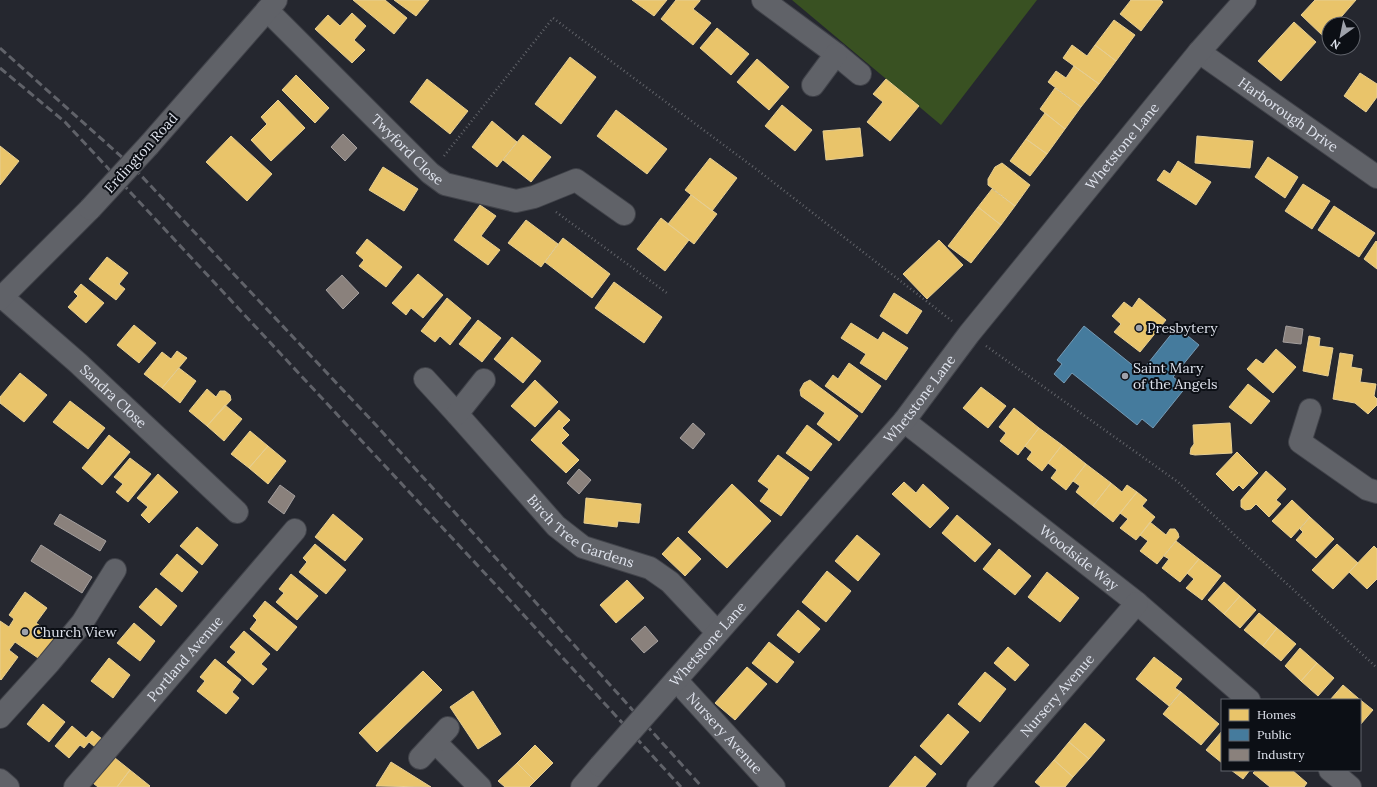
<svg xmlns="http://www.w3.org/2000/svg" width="1377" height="787" viewBox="0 0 1377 787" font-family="Lora,serif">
  <rect width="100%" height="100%" fill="#25272f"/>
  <path fill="#395122" d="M 792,0 L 1037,0 L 941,125 Z"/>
  <path fill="#e9c46a" stroke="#e6ce92" d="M 353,0 L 385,0 L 407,18 L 394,34 Z
    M 394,0 L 429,0 L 416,16 Z
    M 632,0 L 667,0 L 654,16 Z
    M 676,0 L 700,0 L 700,1 L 693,9 L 711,23 L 693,45 L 661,19 Z
    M 1131,0 L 1161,0 L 1163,2 L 1141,31 L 1120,14 Z
    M 1315,0 L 1356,0 L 1335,24 L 1329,24 L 1329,30 L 1323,36 L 1301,15 Z
    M 352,13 L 366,26 L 354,40 L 365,50 L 352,63 L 315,29 L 328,15 L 340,26 Z
    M 1114,20 L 1135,35 L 1116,61 L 1095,45 Z
    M 1294,22 L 1316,42 L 1281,81 L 1258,61 Z
    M 717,28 L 749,54 L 731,75 L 700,48 Z
    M 1072,45 L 1087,56 L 1095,45 L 1116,61 L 1099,84 L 1063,58 Z
    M 570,57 L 596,77 L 561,124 L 535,104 Z
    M 757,59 L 789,87 L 769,110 L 737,82 Z
    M 1074,66 L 1099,84 L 1081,107 L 1048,82 L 1056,71 L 1066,78 Z
    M 1360,73 L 1377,84 L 1377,97 L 1366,112 L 1344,96 Z
    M 296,75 L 329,108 L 315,123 L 282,90 Z
    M 427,79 L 468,111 L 450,134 L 410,102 Z
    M 886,79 L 919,106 L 890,141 L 867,122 L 883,102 L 873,94 Z
    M 1055,88 L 1081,107 L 1065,129 L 1040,109 Z
    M 278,100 L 305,128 L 271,161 L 251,140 L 267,124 L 261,117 Z
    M 782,105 L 812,130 L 795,151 L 765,126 Z
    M 616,110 L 667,149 L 647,174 L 597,136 Z
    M 1045,113 L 1065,129 L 1047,154 L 1026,139 Z
    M 492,121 L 517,142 L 497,167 L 472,147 Z
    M 860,128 L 863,156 L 826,160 L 823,131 Z
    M 523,135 L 551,157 L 531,182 L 503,160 Z
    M 231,136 L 272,174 L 247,201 L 206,162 Z
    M 1197,136 L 1253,141 L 1250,168 L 1195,163 Z
    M 1026,139 L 1047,154 L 1030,176 L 1010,161 Z
    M 0,146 L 19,161 L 0,185 Z
    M 1268,157 L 1298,177 L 1285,198 L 1255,177 Z
    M 710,158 L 737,178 L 712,211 L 685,190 Z
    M 1178,161 L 1211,182 L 1196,205 L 1157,180 L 1164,170 L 1170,174 Z
    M 1002,163 L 1030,185 L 1015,206 L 988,185 L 988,179 L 995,167 Z
    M 383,167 L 418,189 L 404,211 L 369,190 Z
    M 1303,184 L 1330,201 L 1312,229 L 1285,211 Z
    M 992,189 L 1015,206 L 1001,225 L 978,207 Z
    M 691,195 L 717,214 L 694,244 L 668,224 Z
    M 480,205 L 496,216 L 481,236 L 500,250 L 488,265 L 454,240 Z
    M 1334,206 L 1375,233 L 1359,257 L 1318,230 Z
    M 978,207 L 1001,225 L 971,263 L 948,246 Z
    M 661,218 L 689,240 L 665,271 L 637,249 Z
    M 526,220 L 558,244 L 541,267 L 508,243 Z
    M 563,238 L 610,274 L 592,298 L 545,262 Z
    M 367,239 L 402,267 L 386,287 L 359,266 L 364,260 L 356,253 Z
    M 939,240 L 963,265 L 927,299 L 903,274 Z
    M 1376,241 L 1377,242 L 1377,269 L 1364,259 Z
    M 107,257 L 128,273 L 119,284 L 125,289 L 116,300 L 89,279 Z
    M 418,274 L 443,295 L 423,318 L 411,308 L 406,315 L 392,303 Z
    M 614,282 L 662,317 L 644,343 L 595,308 Z
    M 81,284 L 104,303 L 86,323 L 68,307 L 78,296 L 74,292 Z
    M 894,293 L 922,311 L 907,334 L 880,316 Z
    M 447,298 L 471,318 L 450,345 L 440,336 L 435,342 L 421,331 Z
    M 1139,298 L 1166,320 L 1140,352 L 1114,332 L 1121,324 L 1112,316 L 1124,302 L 1132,308 Z
    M 478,320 L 501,338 L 482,362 L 459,344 Z
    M 851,323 L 878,340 L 883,332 L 908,348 L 886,380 L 860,363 L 866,354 L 841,338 Z
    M 134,325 L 156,343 L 139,363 L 117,345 Z
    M 1309,336 L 1320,338 L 1319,346 L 1333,348 L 1328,376 L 1303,371 Z
    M 512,337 L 541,361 L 523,383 L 494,359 Z
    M 1276,349 L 1296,367 L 1273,393 L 1247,369 L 1256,359 L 1263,364 Z
    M 177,351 L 187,358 L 162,388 L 144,374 L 162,352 L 171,359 Z
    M 1340,353 L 1353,355 L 1351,367 L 1362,369 L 1360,382 L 1376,384 L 1374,396 L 1377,399 L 1377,405 L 1368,414 L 1355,403 L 1333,399 Z
    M 849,363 L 881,386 L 862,413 L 825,386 L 833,375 L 838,379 Z
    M 179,368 L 196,381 L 180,403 L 162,388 Z
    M 20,373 L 47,395 L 24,422 L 0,403 L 0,397 Z
    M 535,380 L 558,402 L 535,427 L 511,406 Z
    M 810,380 L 858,416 L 839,441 L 817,424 L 825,413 L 801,396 L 800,390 L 804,383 Z
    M 1248,384 L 1270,401 L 1251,424 L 1229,407 Z
    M 981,387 L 1006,406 L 988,428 L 963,408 Z
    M 207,389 L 216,397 L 220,391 L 225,391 L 230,395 L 231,400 L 207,426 L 189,411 Z
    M 70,401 L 105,428 L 88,449 L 53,422 Z
    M 225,405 L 242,419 L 224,441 L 207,426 Z
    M 1014,408 L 1039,428 L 1018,455 L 1000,441 L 1006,433 L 999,427 Z
    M 559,410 L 570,420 L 562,428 L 569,435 L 561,443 L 579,460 L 566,473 L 531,440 Z
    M 1230,423 L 1232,453 L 1195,455 L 1190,454 L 1191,448 L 1194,444 L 1193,425 Z
    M 807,425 L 832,444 L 811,471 L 786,453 Z
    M 1039,428 L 1062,445 L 1042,471 L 1027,459 L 1032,452 L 1025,446 Z
    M 250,431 L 268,446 L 249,468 L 231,454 Z
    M 109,435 L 130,452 L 102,485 L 82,468 Z
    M 1062,445 L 1086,464 L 1066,490 L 1051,478 L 1057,470 L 1048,463 Z
    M 268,446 L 286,461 L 268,484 L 249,468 Z
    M 1237,452 L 1258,473 L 1243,489 L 1239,485 L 1233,491 L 1216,474 Z
    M 778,455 L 809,478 L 781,516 L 760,501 L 769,489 L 758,481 Z
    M 130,458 L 151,474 L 128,502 L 116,492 L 123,484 L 114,477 Z
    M 1086,464 L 1111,483 L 1093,506 L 1076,492 L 1080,486 L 1073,481 Z
    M 1266,471 L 1286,489 L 1276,500 L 1281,504 L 1269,517 L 1256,504 L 1251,509 L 1245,510 L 1241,507 L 1241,500 Z
    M 158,474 L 178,492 L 149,523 L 141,515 L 148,507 L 137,498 Z
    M 904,482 L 916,493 L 923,484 L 949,508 L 930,528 L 892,494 Z
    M 1111,483 L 1122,492 L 1127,485 L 1137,492 L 1113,522 L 1093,506 Z
    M 732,484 L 771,521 L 727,568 L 688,532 Z
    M 1137,492 L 1147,500 L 1142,506 L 1155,517 L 1136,540 L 1120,528 L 1128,519 L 1120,513 Z
    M 586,498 L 641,504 L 639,523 L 618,521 L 617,527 L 584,523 Z
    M 1292,500 L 1310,517 L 1291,538 L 1272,521 Z
    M 333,514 L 363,539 L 345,561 L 315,537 Z
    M 957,515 L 991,544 L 975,562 L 942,533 Z
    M 1310,517 L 1334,539 L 1316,558 L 1296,540 L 1303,532 L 1300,529 Z
    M 1150,522 L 1166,535 L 1170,529 L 1175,529 L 1178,533 L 1179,537 L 1157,564 L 1140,551 L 1148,541 L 1140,535 Z
    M 197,527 L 218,545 L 202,565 L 180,546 Z
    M 857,535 L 880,554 L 858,581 L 835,561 Z
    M 678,537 L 701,559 L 685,576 L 662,554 Z
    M 1176,541 L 1199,559 L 1180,582 L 1162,568 L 1169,559 L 1164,556 Z
    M 315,544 L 346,570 L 326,594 L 299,572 L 307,562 L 303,558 Z
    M 1337,544 L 1358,563 L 1333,589 L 1312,570 Z
    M 1374,546 L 1377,549 L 1377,579 L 1367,589 L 1349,572 Z
    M 999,549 L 1031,576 L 1015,595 L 983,569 Z
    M 177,554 L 198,572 L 182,592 L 160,574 Z
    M 1199,559 L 1221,576 L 1202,600 L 1186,588 L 1194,579 L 1187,573 Z
    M 827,571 L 851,591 L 826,622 L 802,602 Z
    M 1047,572 L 1079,598 L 1060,622 L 1028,597 Z
    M 291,574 L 318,596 L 297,620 L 276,602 L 284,593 L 279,589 Z
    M 627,580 L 644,598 L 616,623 L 600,605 Z
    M 1224,582 L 1240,596 L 1224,614 L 1208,600 Z
    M 156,588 L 177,606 L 161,626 L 139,607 Z
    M 25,592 L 47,608 L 36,623 L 56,637 L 41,660 L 15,642 L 9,650 L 18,657 L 1,680 L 0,679 L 0,621 L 9,627 L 14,619 L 9,615 Z
    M 1240,596 L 1256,610 L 1240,628 L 1224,614 Z
    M 265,601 L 297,627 L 277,651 L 250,629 L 257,620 L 253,616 Z
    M 798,610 L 820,629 L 799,653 L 777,635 Z
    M 1259,613 L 1277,628 L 1263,646 L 1244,630 Z
    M 134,623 L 155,641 L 140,661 L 117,643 Z
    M 1277,628 L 1296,644 L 1281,661 L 1263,646 Z
    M 244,631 L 270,654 L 261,664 L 267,669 L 253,685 L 227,662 L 236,652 L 230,647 Z
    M 769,642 L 794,662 L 777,683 L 752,663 Z
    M 1008,647 L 1029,665 L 1015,681 L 994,663 Z
    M 1300,648 L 1317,663 L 1301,681 L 1285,666 Z
    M 1154,657 L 1182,679 L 1175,688 L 1181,692 L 1169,706 L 1136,679 Z
    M 109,658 L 130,675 L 113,698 L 91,681 Z
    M 215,659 L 241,680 L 232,692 L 239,698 L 226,714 L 197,691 L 205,681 L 200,677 Z
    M 1317,663 L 1334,678 L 1318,696 L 1301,681 Z
    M 747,667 L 767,684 L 735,720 L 715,703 Z
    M 423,671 L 442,690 L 377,752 L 359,733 Z
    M 985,672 L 1006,689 L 980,722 L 958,704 Z
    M 1343,685 L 1358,698 L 1356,700 L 1330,700 Z
    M 473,691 L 501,734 L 478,749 L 450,707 Z
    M 1181,692 L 1219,724 L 1201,745 L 1163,714 Z
    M 1358,698 L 1373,710 L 1360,725 L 1360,700 L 1356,700 Z
    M 43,704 L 65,722 L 49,742 L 27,724 Z
    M 948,714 L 969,732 L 941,765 L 920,746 Z
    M 1085,723 L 1105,740 L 1089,759 L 1069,742 Z
    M 72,726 L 86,738 L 92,731 L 102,739 L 95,747 L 89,742 L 84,748 L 80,745 L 69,758 L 55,746 Z
    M 1222,731 L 1222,763 L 1206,750 Z
    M 1069,742 L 1089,759 L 1073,777 L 1054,760 Z
    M 535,745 L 553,763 L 535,781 L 517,763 Z
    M 110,754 L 130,770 L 117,787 L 98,787 L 89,780 Z
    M 915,756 L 936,774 L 925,787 L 889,787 Z
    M 1054,760 L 1073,777 L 1065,787 L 1041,787 L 1035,782 Z
    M 391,762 L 431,787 L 376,786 Z
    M 517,763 L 535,781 L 529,787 L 505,787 L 498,781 Z
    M 130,770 L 150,786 L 149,787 L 117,787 Z
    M 1231,770 L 1250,770 L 1243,779 Z
    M 1256,770 L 1292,770 L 1307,783 L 1304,787 L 1270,787 L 1253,773 Z"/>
  <path fill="#457b9d" stroke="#749ab5" d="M 1084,326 L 1141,372 L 1177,327 L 1199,345 L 1173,377 L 1186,387 L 1153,428 L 1142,419 L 1137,425 L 1072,373 L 1064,383 L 1054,374 L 1062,364 L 1057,360 Z"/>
  <path fill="#8a817c" stroke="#a49f9e" d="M 343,134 L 357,148 L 345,161 L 331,147 Z
    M 342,275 L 359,293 L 343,309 L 326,290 Z
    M 1286,326 L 1303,329 L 1301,344 L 1283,342 Z
    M 693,423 L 705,434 L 693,449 L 680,438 Z
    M 579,469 L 591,480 L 579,494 L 567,483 Z
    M 280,485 L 295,496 L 284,514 L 268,502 Z
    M 60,514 L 106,541 L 100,551 L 54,524 Z
    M 41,545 L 92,577 L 82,593 L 31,561 Z
    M 645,626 L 658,641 L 644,653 L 631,639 Z"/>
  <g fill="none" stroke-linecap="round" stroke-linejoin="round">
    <defs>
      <g id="minor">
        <path d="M 763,0 L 836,54 L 860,74"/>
        <path id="s1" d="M 267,10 L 430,173 L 445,184 L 516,201 L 534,197 L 576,180 L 624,214"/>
        <path id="s2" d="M 1199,52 L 1377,177"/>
        <path d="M 813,85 L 836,54"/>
        <path d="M 149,145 L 276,0"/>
        <path id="s3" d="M 0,295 L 78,363 L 237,512"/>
        <path d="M 0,299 L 90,209"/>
        <path id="s4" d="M 425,379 L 457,414 L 556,526 L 583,547 L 650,568 L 670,582 L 717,632"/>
        <path d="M 1310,410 L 1300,442 L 1367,489 L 1377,492"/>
        <path d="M 457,414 L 484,380"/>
        <path id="s5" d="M 904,421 L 1137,603 L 1249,700"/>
        <path id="s6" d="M 676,680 L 774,787"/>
        <path id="s7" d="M 668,689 L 904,421 L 969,334 L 1199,52 L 1245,0"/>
        <path d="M 0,717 L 49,663 L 82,623 L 115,570"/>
        <path d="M 435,742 L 480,787"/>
        <path d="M 420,758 L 448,728"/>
        <path d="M 1330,770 L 1350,787"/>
        <path d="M 0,780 L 8,787"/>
        <path id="s8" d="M 75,787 L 295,530"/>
        <path d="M 582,787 L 600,766"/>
        <path id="s9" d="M 978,787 L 1137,603"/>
      </g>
    </defs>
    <use href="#minor" stroke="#41434a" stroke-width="24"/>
    <path stroke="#62646a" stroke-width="2.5" stroke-dasharray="1 3" stroke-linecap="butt" d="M 444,156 L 553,18 L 760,172 L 952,321
      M 556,212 L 667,293
      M 986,346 L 1178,482 L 1377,668"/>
    <use href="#minor" stroke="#606268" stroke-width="22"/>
    <path stroke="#606269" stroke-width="3" stroke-dasharray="8 4" stroke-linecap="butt" d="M 0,48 L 133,167 L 375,424 L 702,787
      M 0,68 L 65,122 L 520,611 L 681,787"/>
    <defs>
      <path id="minor-bridge" d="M 90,209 L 149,145
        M 600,766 L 668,689"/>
    </defs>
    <use href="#minor-bridge" stroke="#41434a" stroke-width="24" stroke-linecap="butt"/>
    <use href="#minor-bridge" stroke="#606268" stroke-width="22"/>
  </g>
  <g fill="#9fa2ab" stroke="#0c0f15" stroke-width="1.5">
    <circle cx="1139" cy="328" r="4"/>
    <circle cx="1125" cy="376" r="4"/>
    <circle cx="25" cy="632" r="4"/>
  </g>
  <g text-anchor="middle" stroke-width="4" stroke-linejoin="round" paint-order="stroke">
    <g font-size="14" fill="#e0e4ee" stroke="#0c0f15">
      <text dy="5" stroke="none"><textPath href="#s2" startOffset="109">Harborough Drive</textPath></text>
      <text dy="5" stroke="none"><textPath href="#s7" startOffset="708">Whetstone Lane</textPath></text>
      <text dy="5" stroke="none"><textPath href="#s1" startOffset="198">Twyford Close</textPath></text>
      <text transform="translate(141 153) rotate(-48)" y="5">Erdington Road</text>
      <text dy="5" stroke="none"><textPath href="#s3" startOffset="152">Sandra Close</textPath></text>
      <text dy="5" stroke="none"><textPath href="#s7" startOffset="384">Whetstone Lane</textPath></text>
      <text dy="5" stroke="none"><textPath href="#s4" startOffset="221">Birch Tree Gardens</textPath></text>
      <text dy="5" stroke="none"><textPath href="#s5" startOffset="222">Woodside Way</textPath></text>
      <text dy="5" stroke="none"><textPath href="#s7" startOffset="60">Whetstone Lane</textPath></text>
      <text dy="5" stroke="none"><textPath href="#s8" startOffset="169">Portland Avenue</textPath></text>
      <text dy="5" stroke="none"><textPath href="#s9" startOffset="121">Nursery Avenue</textPath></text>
      <text dy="5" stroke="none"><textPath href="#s6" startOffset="72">Nursery Avenue</textPath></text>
    </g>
    <g font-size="14" fill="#e0e4ee" stroke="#0c0f15" text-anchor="start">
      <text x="1147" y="333">Presbytery</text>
      <text x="1133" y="373">Saint Mary<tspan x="1133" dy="16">of the Angels</tspan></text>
      <text x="33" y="637">Church View</text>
    </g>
  </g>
  <rect x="1221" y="699" width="140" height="72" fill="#0c0f15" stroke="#61646c"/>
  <rect x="1229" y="709" width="20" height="12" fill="#e9c46a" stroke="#61646c"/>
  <text x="1257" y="719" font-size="12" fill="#e0e4ee">Homes</text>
  <rect x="1229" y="729" width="20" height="12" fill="#457b9d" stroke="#61646c"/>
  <text x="1257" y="739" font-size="12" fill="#e0e4ee">Public</text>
  <rect x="1229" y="749" width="20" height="12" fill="#8a817c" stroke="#61646c"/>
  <text x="1257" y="759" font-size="12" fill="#e0e4ee">Industry</text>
  <g transform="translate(1341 36) rotate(213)"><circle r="19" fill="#0c0f15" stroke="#61646c"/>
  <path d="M0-3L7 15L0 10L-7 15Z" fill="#9fa2ab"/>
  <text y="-6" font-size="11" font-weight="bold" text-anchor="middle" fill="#e0e4ee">N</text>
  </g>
</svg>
